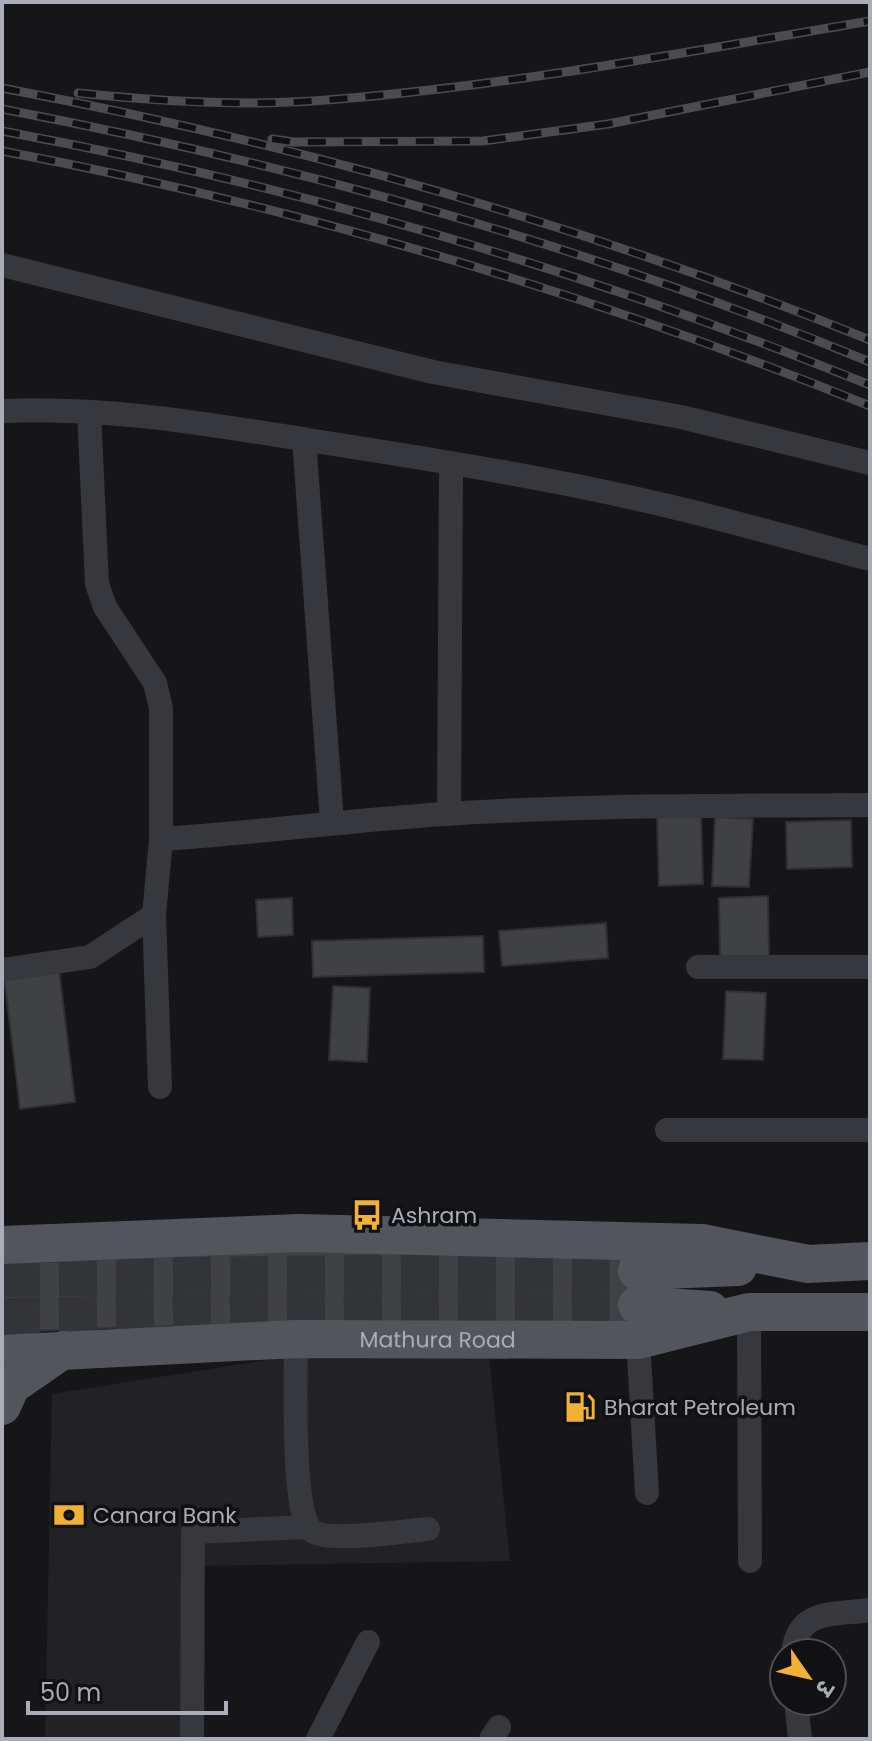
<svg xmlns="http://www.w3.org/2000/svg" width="872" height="1741" viewBox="0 0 872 1741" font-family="Poppins,'Noto Sans Devanagari',sans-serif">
  <rect width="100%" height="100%" fill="#161618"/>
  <path fill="#222225" d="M 299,1355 L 489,1356 L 510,1561 L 190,1566 L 199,1739 L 45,1739 L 52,1394 Z"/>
  <path fill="#404145" stroke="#303034" stroke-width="2" d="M 701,815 L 703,884 L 659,886 L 657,816 Z
    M 715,817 L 753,819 L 749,887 L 712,886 Z
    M 851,820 L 852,867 L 787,869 L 786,822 Z
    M 768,896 L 769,958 L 720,959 L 719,898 Z
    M 292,898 L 293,935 L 258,937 L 256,900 Z
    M 606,923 L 608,958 L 502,966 L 499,931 Z
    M 483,936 L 484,972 L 313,977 L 312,941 Z
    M 59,969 L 75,1102 L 20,1109 L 4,976 Z
    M 333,986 L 370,988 L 367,1062 L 329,1060 Z
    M 726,991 L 766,993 L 763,1060 L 723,1059 Z
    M 304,1250 L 637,1255 L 637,1322 L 291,1322 L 2,1332 L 2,1264 Z"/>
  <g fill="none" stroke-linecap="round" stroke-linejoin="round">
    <path stroke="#333438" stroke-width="38" stroke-dasharray="38 19" stroke-linecap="butt" d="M 2,1278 L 637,1271
      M 2,1317 L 637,1305"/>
    <path stroke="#37383d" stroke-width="24" d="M 2,265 L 433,372 L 681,417 L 870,463
      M 2,411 C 105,406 207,424 308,440 C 436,460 564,480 689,511 C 749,526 810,543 870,559
      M 89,412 L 97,584 L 105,607 L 155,683 L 161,708 L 161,839 L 154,915 L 160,1087
      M 304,439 L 332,822
      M 449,814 L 451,463
      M 161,839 C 256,833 350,820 445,814 C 586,805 729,806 870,805
      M 698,967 L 870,967
      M 2,970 L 90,957 L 154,915
      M 667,1130 L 870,1130
      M 749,1312 L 750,1561
      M 296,1339 C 296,1369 291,1517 312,1531 C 330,1543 404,1531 428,1529
      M 638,1340 L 647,1493
      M 793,1653 C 798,1608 834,1615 870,1610
      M 796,1701 L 800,1739
      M 192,1739 L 193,1532 L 308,1527
      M 318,1739 L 368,1642
      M 491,1739 L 499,1727"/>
    <g stroke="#53555c" stroke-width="38">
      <path d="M 2,1245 L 300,1233 L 702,1243 L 808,1264 L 870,1261"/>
      <path d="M 637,1271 L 738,1267"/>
      <path d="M 637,1305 L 710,1310"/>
      <path id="s1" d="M 2,1354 L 296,1339 L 638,1340 L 749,1312 L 870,1312"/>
      <path d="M 2,1406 L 11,1386 L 63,1350"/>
    </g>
    <defs>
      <path id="rail" d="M 2,88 C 298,144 591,227 870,340
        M 78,93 C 156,101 235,106 313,101 C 500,88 685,52 870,21
        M 2,109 C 297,165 592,247 870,362
        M 2,131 C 299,186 590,272 870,385
        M 272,139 L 294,142 L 483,141 L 608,124 L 870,72
        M 2,151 C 299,207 590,293 870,406"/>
    </defs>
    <use href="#rail" stroke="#4a4c52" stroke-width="9"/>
    <use href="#rail" stroke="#111113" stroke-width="6" stroke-dasharray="18" stroke-linecap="butt"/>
  </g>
  <defs>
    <symbol id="bus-bare" viewBox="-9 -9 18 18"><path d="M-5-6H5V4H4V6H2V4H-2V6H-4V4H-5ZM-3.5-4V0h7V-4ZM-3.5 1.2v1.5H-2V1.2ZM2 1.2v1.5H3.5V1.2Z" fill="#f2b134" stroke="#111113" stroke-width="2.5" paint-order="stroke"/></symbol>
    <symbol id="fuel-bare" viewBox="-9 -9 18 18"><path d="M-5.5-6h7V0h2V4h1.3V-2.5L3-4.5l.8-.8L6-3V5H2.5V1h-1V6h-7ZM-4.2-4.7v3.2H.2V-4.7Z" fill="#f2b134" stroke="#111113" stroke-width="2.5" paint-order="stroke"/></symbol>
    <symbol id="bank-bare" viewBox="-9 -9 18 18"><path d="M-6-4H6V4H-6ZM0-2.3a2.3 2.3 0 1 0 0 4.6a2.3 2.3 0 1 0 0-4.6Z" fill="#f2b134" stroke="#111113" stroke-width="2.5" paint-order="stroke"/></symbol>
  </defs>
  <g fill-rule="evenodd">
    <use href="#bus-bare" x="345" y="1193" width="44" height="44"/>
    <use href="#fuel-bare" x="558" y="1385" width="44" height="44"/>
    <use href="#bank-bare" x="47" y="1493" width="44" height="44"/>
  </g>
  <g text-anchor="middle" stroke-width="7" stroke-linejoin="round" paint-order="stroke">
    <g font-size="22" fill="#a8adb8" stroke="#111113" text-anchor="start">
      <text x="391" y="1223">Ashram</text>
      <text x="604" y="1415">Bharat Petroleum</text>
      <text x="93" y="1523">Canara Bank</text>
    </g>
    <g font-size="22" fill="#a8adb8" stroke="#111113">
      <text dy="8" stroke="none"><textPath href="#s1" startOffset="436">Mathura Road</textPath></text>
    </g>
  </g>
  <rect width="872" height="1741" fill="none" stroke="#a8adb8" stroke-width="8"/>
  <g transform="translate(808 1677) rotate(124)"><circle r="38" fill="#111113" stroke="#4d4f55" stroke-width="2"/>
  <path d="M0-6L14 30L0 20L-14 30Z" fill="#f2b134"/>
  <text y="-12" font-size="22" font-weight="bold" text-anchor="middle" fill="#a8adb8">उ</text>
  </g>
  <path d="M28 1701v12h198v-12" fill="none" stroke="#a8adb8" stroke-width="4"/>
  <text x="40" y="1701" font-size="24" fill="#a8adb8" stroke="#111113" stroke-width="6" paint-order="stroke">50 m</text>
</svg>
